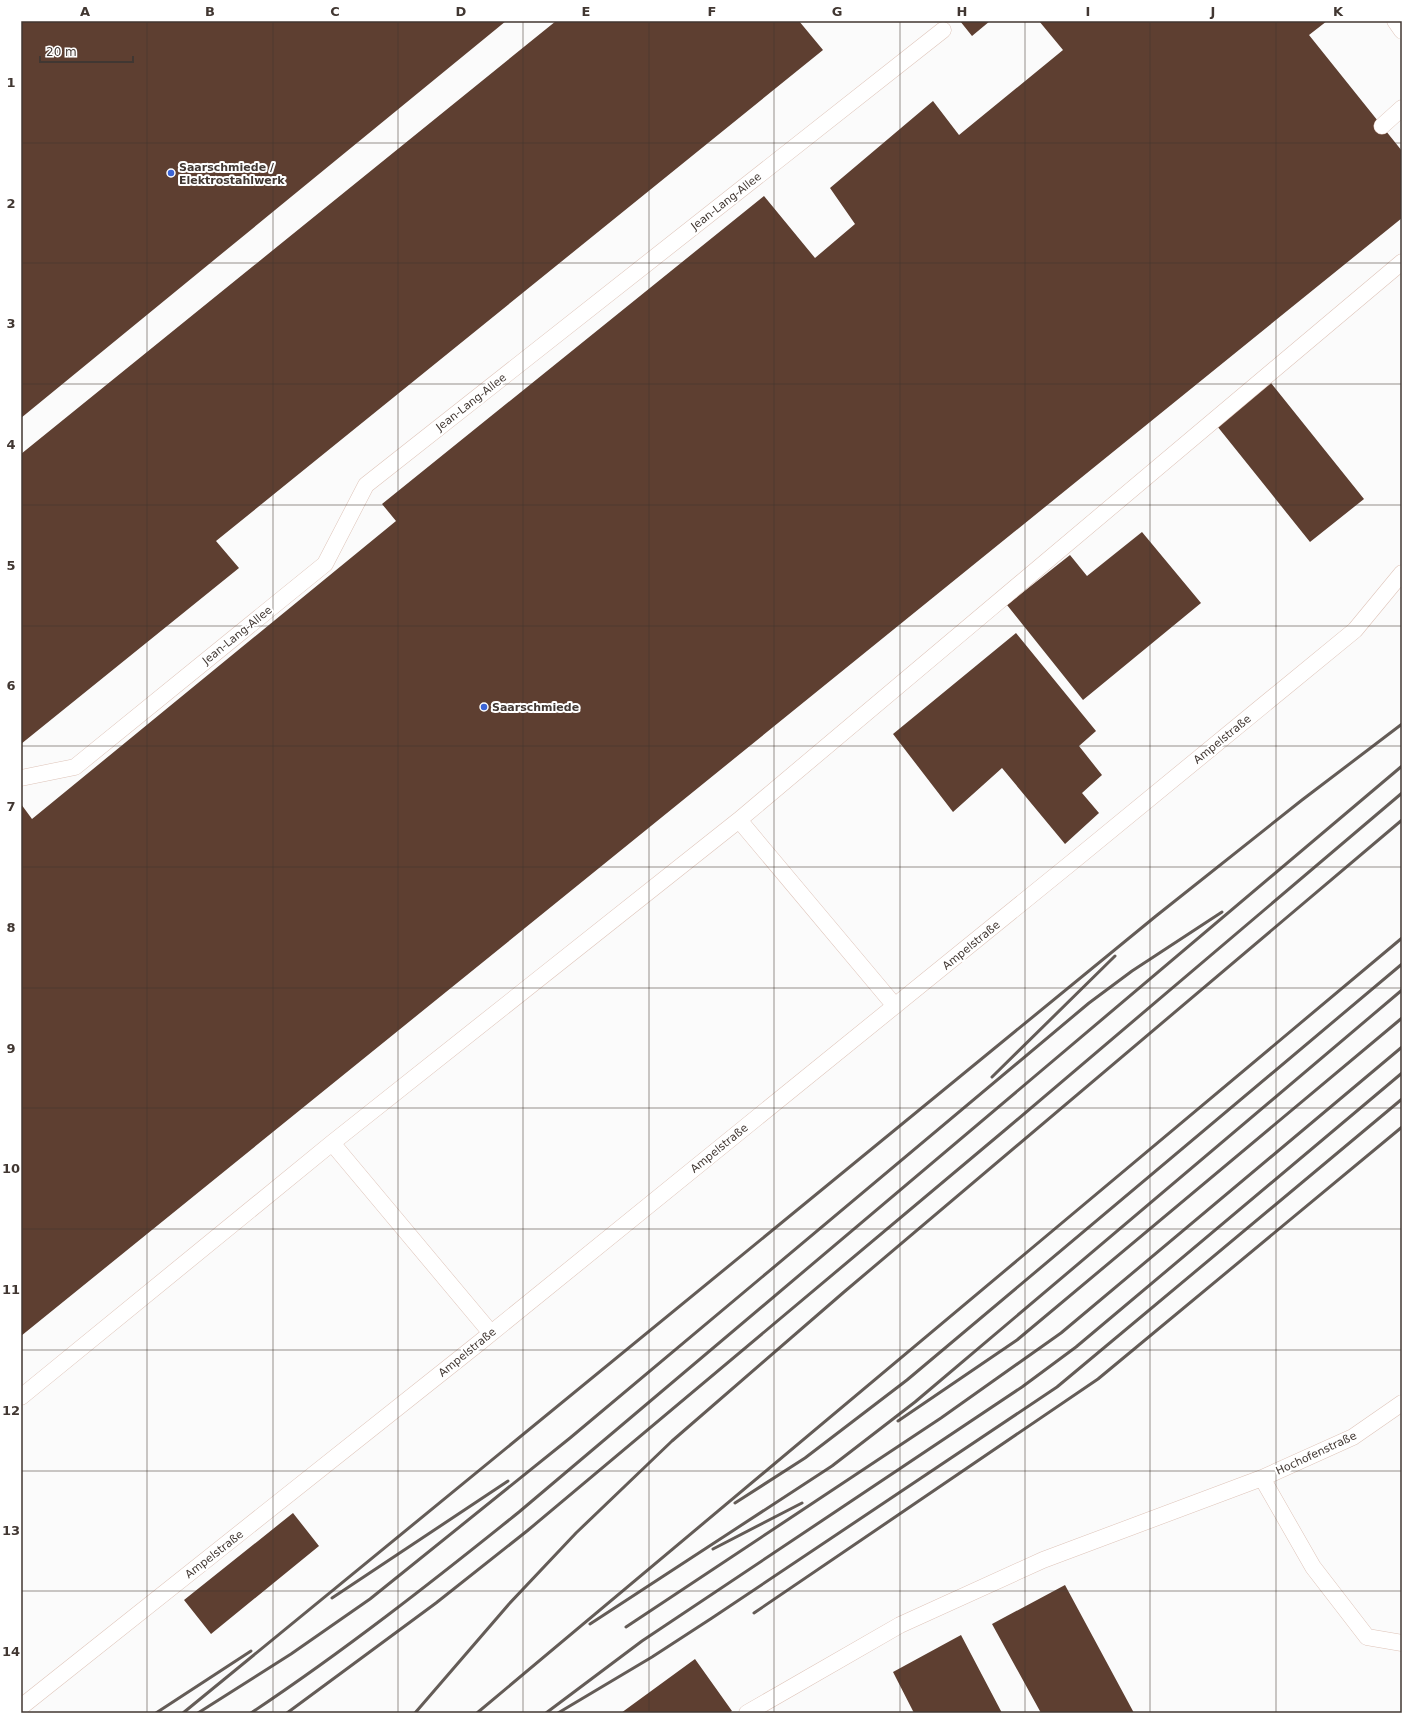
<svg xmlns="http://www.w3.org/2000/svg" width="1423" height="1734" viewBox="0 0 1423 1734" font-family="'DejaVu Sans',sans-serif">
  <rect width="100%" height="100%" fill="#fbfbfb"/>
  <path fill="#5e3f31" d="M 21,21 L 506,21 L 21,418 Z
    M 556,21 L 799,21 L 823,50 L 216,541 L 239,568 L 21,744 L 21,454 Z
    M 960,21 L 990,21 L 972,36 Z
    M 1039,21 L 1327,21 L 1309,35 L 1402,151 L 1402,218 L 21,1336 L 21,804 L 32,819 L 396,521 L 382,504 L 764,196 L 815,258 L 855,224 L 830,188 L 933,101 L 959,135 L 1063,50 Z
    M 1271,383 L 1364,499 L 1310,542 L 1217,426 Z
    M 1142,532 L 1201,603 L 1083,700 L 1007,605 L 1070,555 L 1087,576 Z
    M 1016,633 L 1096,731 L 1079,746 L 1102,775 L 1082,793 L 1099,813 L 1065,844 L 1002,768 L 953,812 L 893,734 Z
    M 293,1513 L 319,1546 L 211,1634 L 184,1600 Z
    M 1065,1585 L 1134,1713 L 1041,1713 L 992,1624 Z
    M 961,1635 L 1002,1713 L 914,1713 L 893,1672 Z
    M 695,1659 L 732,1711 L 729,1713 L 621,1713 Z"/>
  <g fill="none" stroke-linecap="round" stroke-linejoin="round">
    <defs>
      <path id="service" d="M 1395,21 L 1402,31
        M 1382,126 L 1402,108
        M 21,778 L 75,767 L 325,564 L 366,485 L 943,30
        M 739,820 L 895,1006
        M 332,1143 L 491,1333
        M 21,1397 L 332,1143 L 739,820 L 1402,262
        M 1262,1478 L 1313,1567 L 1367,1637 L 1402,1643
        M 21,1707 L 479,1343 L 1071,863 L 1355,630 L 1402,573
        M 747,1713 L 900,1625 L 1043,1560 L 1262,1478 L 1353,1437 L 1402,1403"/>
    </defs>
    <use href="#service" stroke="#dec4b9" stroke-width="17"/>
    <use href="#service" stroke="#fff" stroke-width="16"/>
    <path stroke="#645c57" stroke-width="3" d="M 992,1077 L 1115,956
      M 898,1421 L 1017,1340 L 1402,1018
      M 735,1503 L 805,1458 L 907,1380 L 1402,964
      M 713,1549 L 802,1503
      M 332,1598 L 508,1481
      M 754,1613 L 1098,1379 L 1402,1127
      M 590,1624 L 832,1466 L 915,1402 L 1402,990
      M 626,1627 L 941,1418 L 1061,1333 L 1402,1047
      M 156,1713 L 251,1651
      M 183,1713 L 1156,916 L 1302,800 L 1402,724
      M 198,1713 L 291,1654 L 370,1599 L 570,1438 L 1089,1003 L 1132,971 L 1222,912
      M 251,1713 C 344,1651 432,1582 519,1512 L 1402,766
      M 287,1713 L 436,1603 L 527,1531 L 1005,1130 L 1402,793
      M 415,1713 L 509,1604 L 576,1533 L 672,1441 L 844,1292 L 1402,820
      M 477,1713 L 1402,938
      M 546,1713 L 642,1641 L 1022,1387 L 1076,1347 L 1402,1073
      M 558,1713 L 652,1657 L 712,1618 L 1057,1387 L 1402,1099"/>
  </g>
  <path fill="none" stroke="#413732" stroke-width="1" stroke-opacity="0.55" d="M 147,21 L 147,1713M 273,21 L 273,1713M 398,21 L 398,1713M 523,21 L 523,1713M 649,21 L 649,1713M 774,21 L 774,1713M 900,21 L 900,1713M 1025,21 L 1025,1713M 1150,21 L 1150,1713M 1276,21 L 1276,1713M 21,143 L 1402,143M 21,263 L 1402,263M 21,384 L 1402,384M 21,505 L 1402,505M 21,626 L 1402,626M 21,746 L 1402,746M 21,867 L 1402,867M 21,988 L 1402,988M 21,1108 L 1402,1108M 21,1229 L 1402,1229M 21,1350 L 1402,1350M 21,1471 L 1402,1471M 21,1591 L 1402,1591"/>
  <g fill="#3b64d5" stroke="#fff" stroke-width="1.5">
    <circle cx="171" cy="173" r="4"/>
    <circle cx="484" cy="707" r="4"/>
  </g>
  <g text-anchor="middle" stroke-width="4" stroke-linejoin="round" paint-order="stroke">
    <g font-size="11" font-weight="bold" fill="#413732" stroke="#fff" text-anchor="start">
      <text x="179" y="171">Saarschmiede /<tspan x="179" dy="13">Elektrostahlwerk</tspan></text>
      <text x="492" y="711">Saarschmiede</text>
    </g>
    <g font-size="11" fill="#413732" stroke="#fff">
      <text transform="translate(726 201) rotate(-38)" y="4">Jean-Lang-Allee</text>
      <text transform="translate(471 402) rotate(-38)" y="4">Jean-Lang-Allee</text>
      <text transform="translate(237 635) rotate(-39)" y="4">Jean-Lang-Allee</text>
      <text transform="translate(1222 739) rotate(-39)" y="4">Ampelstraße</text>
      <text transform="translate(971 945) rotate(-39)" y="4">Ampelstraße</text>
      <text transform="translate(719 1148) rotate(-39)" y="4">Ampelstraße</text>
      <text transform="translate(467 1352) rotate(-39)" y="4">Ampelstraße</text>
      <text transform="translate(1316 1453) rotate(-25)" y="4">Hochofenstraße</text>
      <text transform="translate(214 1554) rotate(-38)" y="4">Ampelstraße</text>
    </g>
  </g>
  <rect width="1423" height="1734" fill="none" stroke="#ffffff" stroke-width="44"/>
  <path d="M40 56v6h93v-6" fill="none" stroke="#413732" stroke-width="2"/>
  <text x="46" y="56" font-size="12" fill="#413732" stroke="#ffffff" stroke-width="3" paint-order="stroke">20 m</text>
  <rect x="22" y="22" width="1379" height="1690" fill="none" stroke="#413732" stroke-width="1.5"/>
  <g font-size="13" text-anchor="middle" font-weight="bold" fill="#413732">
    <text x="85" y="16">A</text>
    <text x="210" y="16">B</text>
    <text x="335" y="16">C</text>
    <text x="461" y="16">D</text>
    <text x="586" y="16">E</text>
    <text x="712" y="16">F</text>
    <text x="837" y="16">G</text>
    <text x="962" y="16">H</text>
    <text x="1088" y="16">I</text>
    <text x="1213" y="16">J</text>
    <text x="1338" y="16">K</text>
    <text x="11" y="87">1</text>
    <text x="11" y="208">2</text>
    <text x="11" y="328">3</text>
    <text x="11" y="449">4</text>
    <text x="11" y="570">5</text>
    <text x="11" y="690">6</text>
    <text x="11" y="811">7</text>
    <text x="11" y="932">8</text>
    <text x="11" y="1053">9</text>
    <text x="11" y="1173">10</text>
    <text x="11" y="1294">11</text>
    <text x="11" y="1415">12</text>
    <text x="11" y="1535">13</text>
    <text x="11" y="1656">14</text>
  </g>
</svg>
